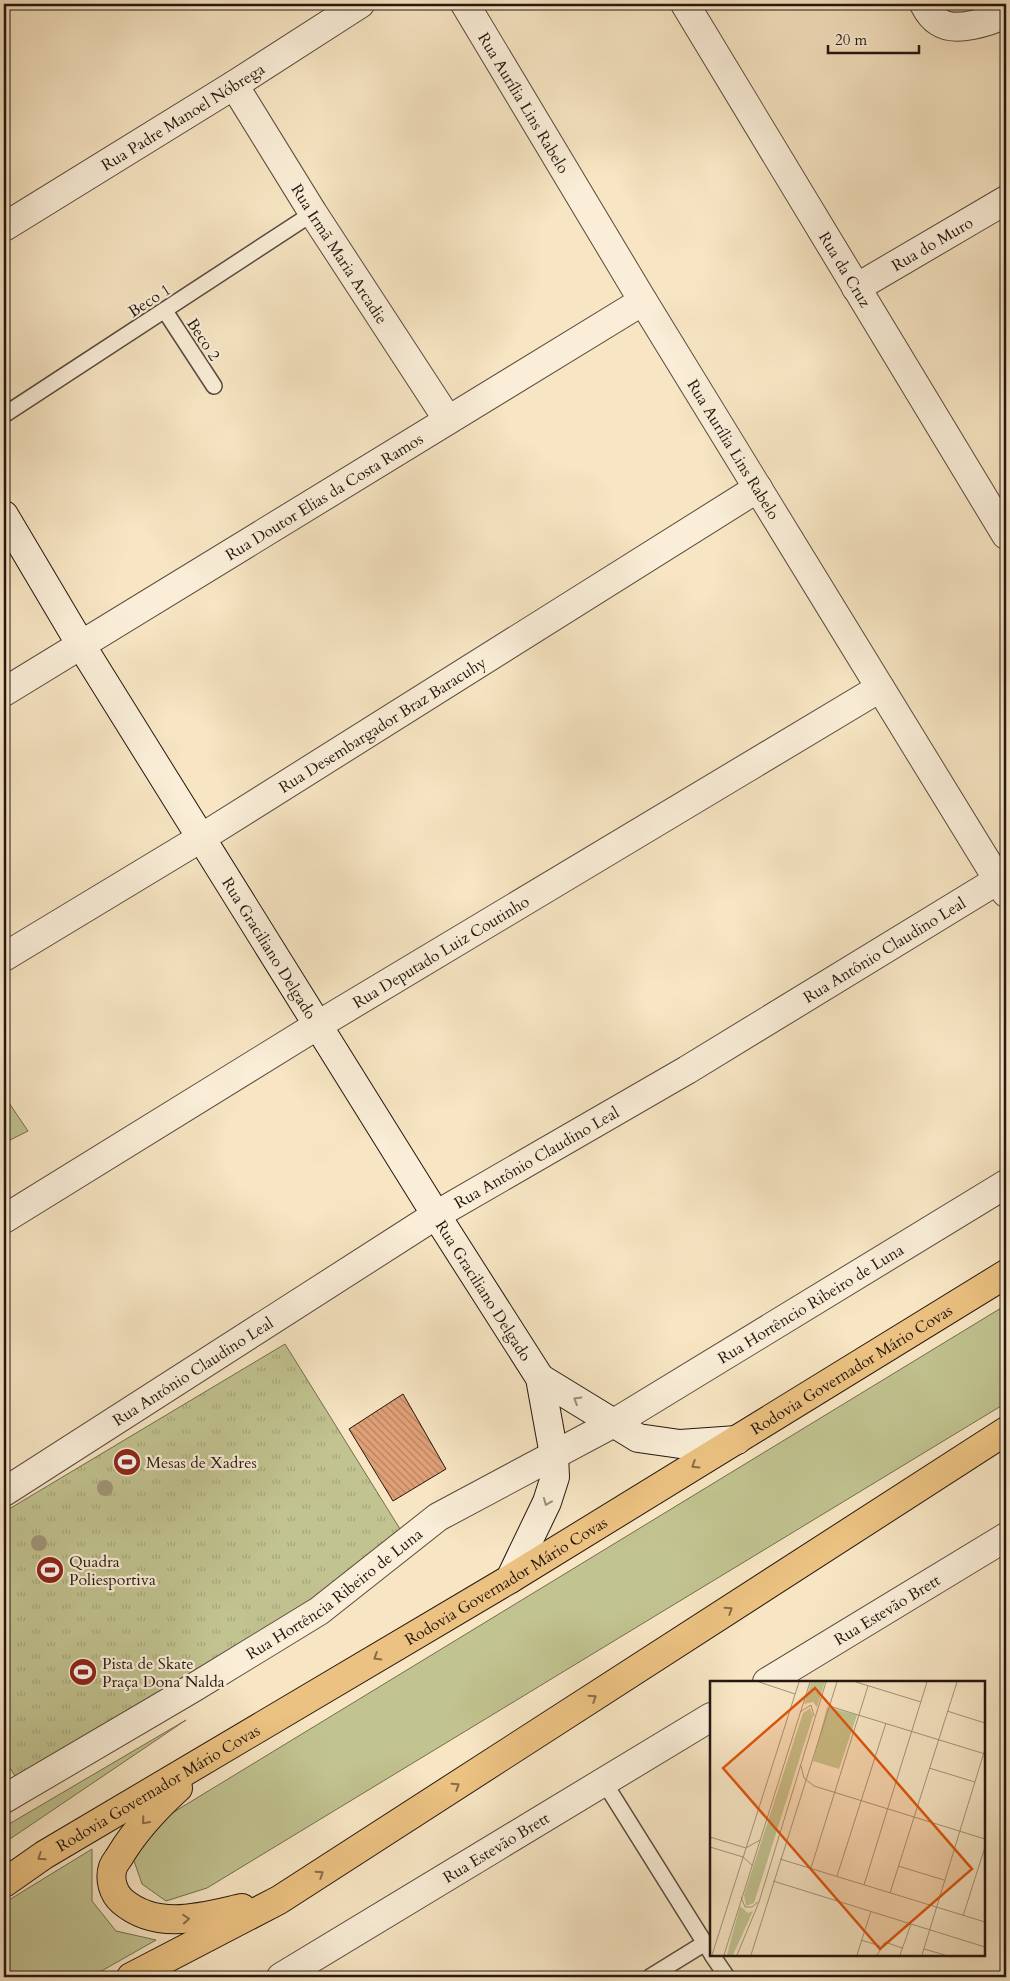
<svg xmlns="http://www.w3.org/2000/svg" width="1010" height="1981" viewBox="0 0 1010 1981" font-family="Cardo,serif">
  <defs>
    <pattern id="park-tufts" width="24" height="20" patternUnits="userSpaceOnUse" patternTransform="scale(1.25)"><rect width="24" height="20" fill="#c1c390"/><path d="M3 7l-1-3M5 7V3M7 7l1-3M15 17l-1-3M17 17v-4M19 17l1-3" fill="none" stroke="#a6a77b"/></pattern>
    <pattern id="building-back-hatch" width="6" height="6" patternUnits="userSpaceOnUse" patternTransform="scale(1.25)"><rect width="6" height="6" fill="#e0a077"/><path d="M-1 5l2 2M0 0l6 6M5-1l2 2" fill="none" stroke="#b58160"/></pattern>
  </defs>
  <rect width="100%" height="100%" fill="#f7e5c3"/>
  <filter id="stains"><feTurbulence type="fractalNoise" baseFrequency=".004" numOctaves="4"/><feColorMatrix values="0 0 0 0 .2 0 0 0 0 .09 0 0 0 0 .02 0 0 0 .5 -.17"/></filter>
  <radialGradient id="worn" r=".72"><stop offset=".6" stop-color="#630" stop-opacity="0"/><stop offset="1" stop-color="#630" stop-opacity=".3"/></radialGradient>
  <path fill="#c1c390" stroke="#726d50" d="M 5,1097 L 28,1131 L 4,1143 L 4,1098 Z
    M 1006,1305 L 1006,1403 L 207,1888 L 166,1901 L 142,1884 L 133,1858 L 164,1818 Z
    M 186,1720 L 4,1843 L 4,1827 Z
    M 92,1849 L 92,1901 L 116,1931 L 156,1940 L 91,1977 L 4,1977 L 4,1903 Z"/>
  <path fill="url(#park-tufts)" stroke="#726d50" d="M 285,1344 L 405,1537 L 26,1793 L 4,1759 L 4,1512 Z"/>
  <path fill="url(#building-back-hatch)" stroke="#241710" d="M 403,1394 L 446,1469 L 393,1501 L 349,1429 Z"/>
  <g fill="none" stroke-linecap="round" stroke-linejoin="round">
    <defs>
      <path id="lane" d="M 165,311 L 214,386
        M 4,415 L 313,213
        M 604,1782 L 711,1953
        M 712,1955 L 727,1977
        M 650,1977 L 705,1943"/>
      <g id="street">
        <path id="s1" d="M 465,4 L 643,301 L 1006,893"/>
        <path id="s2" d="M 685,4 L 1006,535"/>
        <path d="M 924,4 C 927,10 932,18 939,22 C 954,33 991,22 1006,13"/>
        <path id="s3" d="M 234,85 L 313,213 L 448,420"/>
        <path id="s4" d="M 4,227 L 234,85 L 360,4"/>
        <path id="s5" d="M 856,288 L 1006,200"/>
        <path id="s6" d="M 4,692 L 643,301"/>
        <path id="s7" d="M 4,957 L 201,838 L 758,488"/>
        <path id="s8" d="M 4,1219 L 318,1025 L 880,688"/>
        <path id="s9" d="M 4,1492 L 436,1215 L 687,1070 L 998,880"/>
        <path id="s10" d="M 767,1682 L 1006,1537"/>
        <path id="s11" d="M 4,1799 L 193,1688 L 319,1611 L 438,1517 L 614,1423 L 1006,1184"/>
        <path id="s12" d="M 281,1977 L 711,1717"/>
      </g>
      <g id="secondary">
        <path id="s13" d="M 4,515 L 81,645 L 436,1215 L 540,1378 L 554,1455 L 555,1477 L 547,1502 L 510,1579"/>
        <path d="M 540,1378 L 638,1438 L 680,1444 L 737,1440"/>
      </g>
      <g id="highway">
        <path d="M 178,1788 C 156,1808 137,1828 121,1854 C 119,1858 115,1862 113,1867 C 109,1879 113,1893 122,1901 C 157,1931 202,1917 242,1908"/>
        <path id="s14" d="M 4,1883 L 44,1855 L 510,1579 L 1006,1274"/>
        <path d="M 131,1977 L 279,1900 L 1006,1431"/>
      </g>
    </defs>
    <use href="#lane" stroke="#594a3d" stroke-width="18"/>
    <use href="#street" stroke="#594a3d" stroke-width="30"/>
    <use href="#secondary" stroke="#241710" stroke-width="30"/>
    <use href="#highway" stroke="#241710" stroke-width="30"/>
    <use href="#lane" stroke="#faeed8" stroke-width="15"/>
    <use href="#street" stroke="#faeed8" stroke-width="28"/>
    <use href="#secondary" stroke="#faeed8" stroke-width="28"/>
    <use href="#highway" stroke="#ecc282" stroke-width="28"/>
  </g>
  <g fill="#a19579">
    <circle cx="105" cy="1488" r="8"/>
    <circle cx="39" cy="1543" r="8"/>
  </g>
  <defs><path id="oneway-chevron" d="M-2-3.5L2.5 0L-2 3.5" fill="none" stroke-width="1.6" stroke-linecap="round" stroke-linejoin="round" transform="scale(1.25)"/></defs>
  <g stroke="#9a8d7e">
    <use href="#oneway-chevron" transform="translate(577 1400) rotate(-149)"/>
    <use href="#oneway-chevron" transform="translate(547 1502) rotate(112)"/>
  </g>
  <g stroke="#886c49">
    <use href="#oneway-chevron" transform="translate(695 1465) rotate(148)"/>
    <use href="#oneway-chevron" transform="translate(729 1610) rotate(-33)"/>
    <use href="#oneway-chevron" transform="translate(377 1657) rotate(149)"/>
    <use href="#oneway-chevron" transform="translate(593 1698) rotate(-33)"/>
    <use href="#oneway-chevron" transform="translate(456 1786) rotate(-33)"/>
    <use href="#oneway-chevron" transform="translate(145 1821) rotate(131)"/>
    <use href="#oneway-chevron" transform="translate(41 1857) rotate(147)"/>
    <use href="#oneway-chevron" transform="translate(320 1874) rotate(-33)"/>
    <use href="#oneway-chevron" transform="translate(186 1919) rotate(-4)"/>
  </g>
  <defs>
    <symbol id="stadium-disc" viewBox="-11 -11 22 22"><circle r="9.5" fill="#8f2418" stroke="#faeed8"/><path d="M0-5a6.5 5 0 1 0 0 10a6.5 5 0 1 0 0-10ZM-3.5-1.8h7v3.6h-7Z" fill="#fff"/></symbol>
  </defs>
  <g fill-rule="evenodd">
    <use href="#stadium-disc" x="111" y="1446" width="32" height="32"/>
    <use href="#stadium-disc" x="34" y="1554" width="32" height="32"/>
    <use href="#stadium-disc" x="67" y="1656" width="32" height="32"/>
  </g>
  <g text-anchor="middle" stroke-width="4.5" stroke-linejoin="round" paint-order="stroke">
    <g font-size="16" fill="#241710" stroke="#faeed8">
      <text dy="6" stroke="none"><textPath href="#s1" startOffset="115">Rua Aurília Lins Rabelo</textPath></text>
      <text dy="6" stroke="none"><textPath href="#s4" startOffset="210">Rua Padre Manoel Nóbrega</textPath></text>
      <text dy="6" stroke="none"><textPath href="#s5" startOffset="88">Rua do Muro</textPath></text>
      <text dy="6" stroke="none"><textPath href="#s3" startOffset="199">Rua Irmã Maria Arcadie</textPath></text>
      <text dy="6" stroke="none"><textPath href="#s2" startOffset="310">Rua da Cruz</textPath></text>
      <text transform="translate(149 300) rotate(-33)" y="6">Beco 1</text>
      <text transform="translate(204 339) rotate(57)" y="6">Beco 2</text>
      <text dy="6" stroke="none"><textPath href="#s1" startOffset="520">Rua Aurília Lins Rabelo</textPath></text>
      <text dy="6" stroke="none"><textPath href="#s6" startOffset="375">Rua Doutor Elias da Costa Ramos</textPath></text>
      <text dy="6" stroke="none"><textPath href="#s7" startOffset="444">Rua Desembargador Braz Baracuhy</textPath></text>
      <text dy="6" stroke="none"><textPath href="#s13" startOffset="508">Rua Graciliano Delgado</textPath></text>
      <text dy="6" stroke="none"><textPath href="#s9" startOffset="1034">Rua Antônio Claudino Leal</textPath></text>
      <text dy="6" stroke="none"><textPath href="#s8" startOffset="512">Rua Deputado Luiz Coutinho</textPath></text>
      <text dy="6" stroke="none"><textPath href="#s9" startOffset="629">Rua Antônio Claudino Leal</textPath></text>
      <text dy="6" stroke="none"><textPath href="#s13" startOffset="912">Rua Graciliano Delgado</textPath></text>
      <text dy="6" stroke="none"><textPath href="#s11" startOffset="948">Rua Hortêncio Ribeiro de Luna</textPath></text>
      <text dy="6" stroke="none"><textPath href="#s14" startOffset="991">Rodovia Governador Mário Covas</textPath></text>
      <text dy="6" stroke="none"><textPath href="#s9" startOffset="224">Rua Antônio Claudino Leal</textPath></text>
      <text dy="6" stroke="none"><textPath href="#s14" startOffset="586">Rodovia Governador Mário Covas</textPath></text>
      <text dy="6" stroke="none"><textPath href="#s11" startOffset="389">Rua Hortência Ribeiro de Luna</textPath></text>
      <text dy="6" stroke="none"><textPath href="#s10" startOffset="140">Rua Estevão Brett</textPath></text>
      <text dy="6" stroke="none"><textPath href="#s14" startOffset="181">Rodovia Governador Mário Covas</textPath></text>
      <text dy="6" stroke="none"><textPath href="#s12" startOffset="251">Rua Estevão Brett</textPath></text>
    </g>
    <g font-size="16" fill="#241710" stroke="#faeed8" text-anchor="start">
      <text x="146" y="1468">Mesas de Xadres</text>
      <text x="69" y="1567">Quadra<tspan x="69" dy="18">Poliesportiva</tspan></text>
      <text x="102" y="1669">Pista de Skate<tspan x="102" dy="18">Praça Dona Nalda</tspan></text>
    </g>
  </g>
  <g transform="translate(710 1681)">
    <rect width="275" height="275" fill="#f7e5c3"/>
    <path d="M 101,1 L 115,1 L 107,26 L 103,21 L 94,23 ZM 100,27 L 103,35 L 44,222 L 36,225 L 34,214 L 93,32 ZM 30,225 L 38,232 L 43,230 L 23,274 L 17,274 Z" fill="#c1c390"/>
    <path d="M 117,26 L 147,34 L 129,88 L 103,80 Z" fill="#c1c390"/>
    <path fill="none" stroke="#a3937b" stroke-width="1" d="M 49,1 L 85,13M 146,1 L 211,21M 119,25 L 275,73M 237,30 L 275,42M 90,31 L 101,24 L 104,35M 91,85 L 94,97 L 104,105 L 275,158M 219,87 L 265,101M 0,156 L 36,167 L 50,159M 0,166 L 33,176 L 42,184M 70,178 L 275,241M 188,185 L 234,199M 101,187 L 158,5M 127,195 L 176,42M 63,200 L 275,266M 154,204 L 217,1M 180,212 L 247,1M 31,216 L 35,226 L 42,226 L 48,221M 253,235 L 275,166M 151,259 L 170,265M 214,268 L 235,274M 2,274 L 89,1M 14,274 L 100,1M 27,274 L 49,221 L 116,1M 41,274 L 127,1M 147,274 L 161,230M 167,274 L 175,261 L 192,267M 190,274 L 201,243M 212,274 L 275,68"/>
    <path fill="#de560c" fill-opacity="0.15" stroke="#de560c" stroke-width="2.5" d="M 105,7 L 262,188 L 170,268 L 13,87 Z"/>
    <rect width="275" height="275" fill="none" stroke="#241710" stroke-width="2.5"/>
  </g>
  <rect width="1010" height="1981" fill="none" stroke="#f7e5c3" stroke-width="20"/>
  <rect x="5" y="5" width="1000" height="1971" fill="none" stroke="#241710" stroke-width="2.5"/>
  <rect x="10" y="10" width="990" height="1961" fill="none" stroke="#241710"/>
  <path d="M828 45v8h91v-8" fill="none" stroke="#241710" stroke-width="2.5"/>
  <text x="835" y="45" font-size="15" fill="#241710" stroke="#faeed8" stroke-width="4" paint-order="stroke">20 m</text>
  <rect width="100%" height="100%" filter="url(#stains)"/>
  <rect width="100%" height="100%" fill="url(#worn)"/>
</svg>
